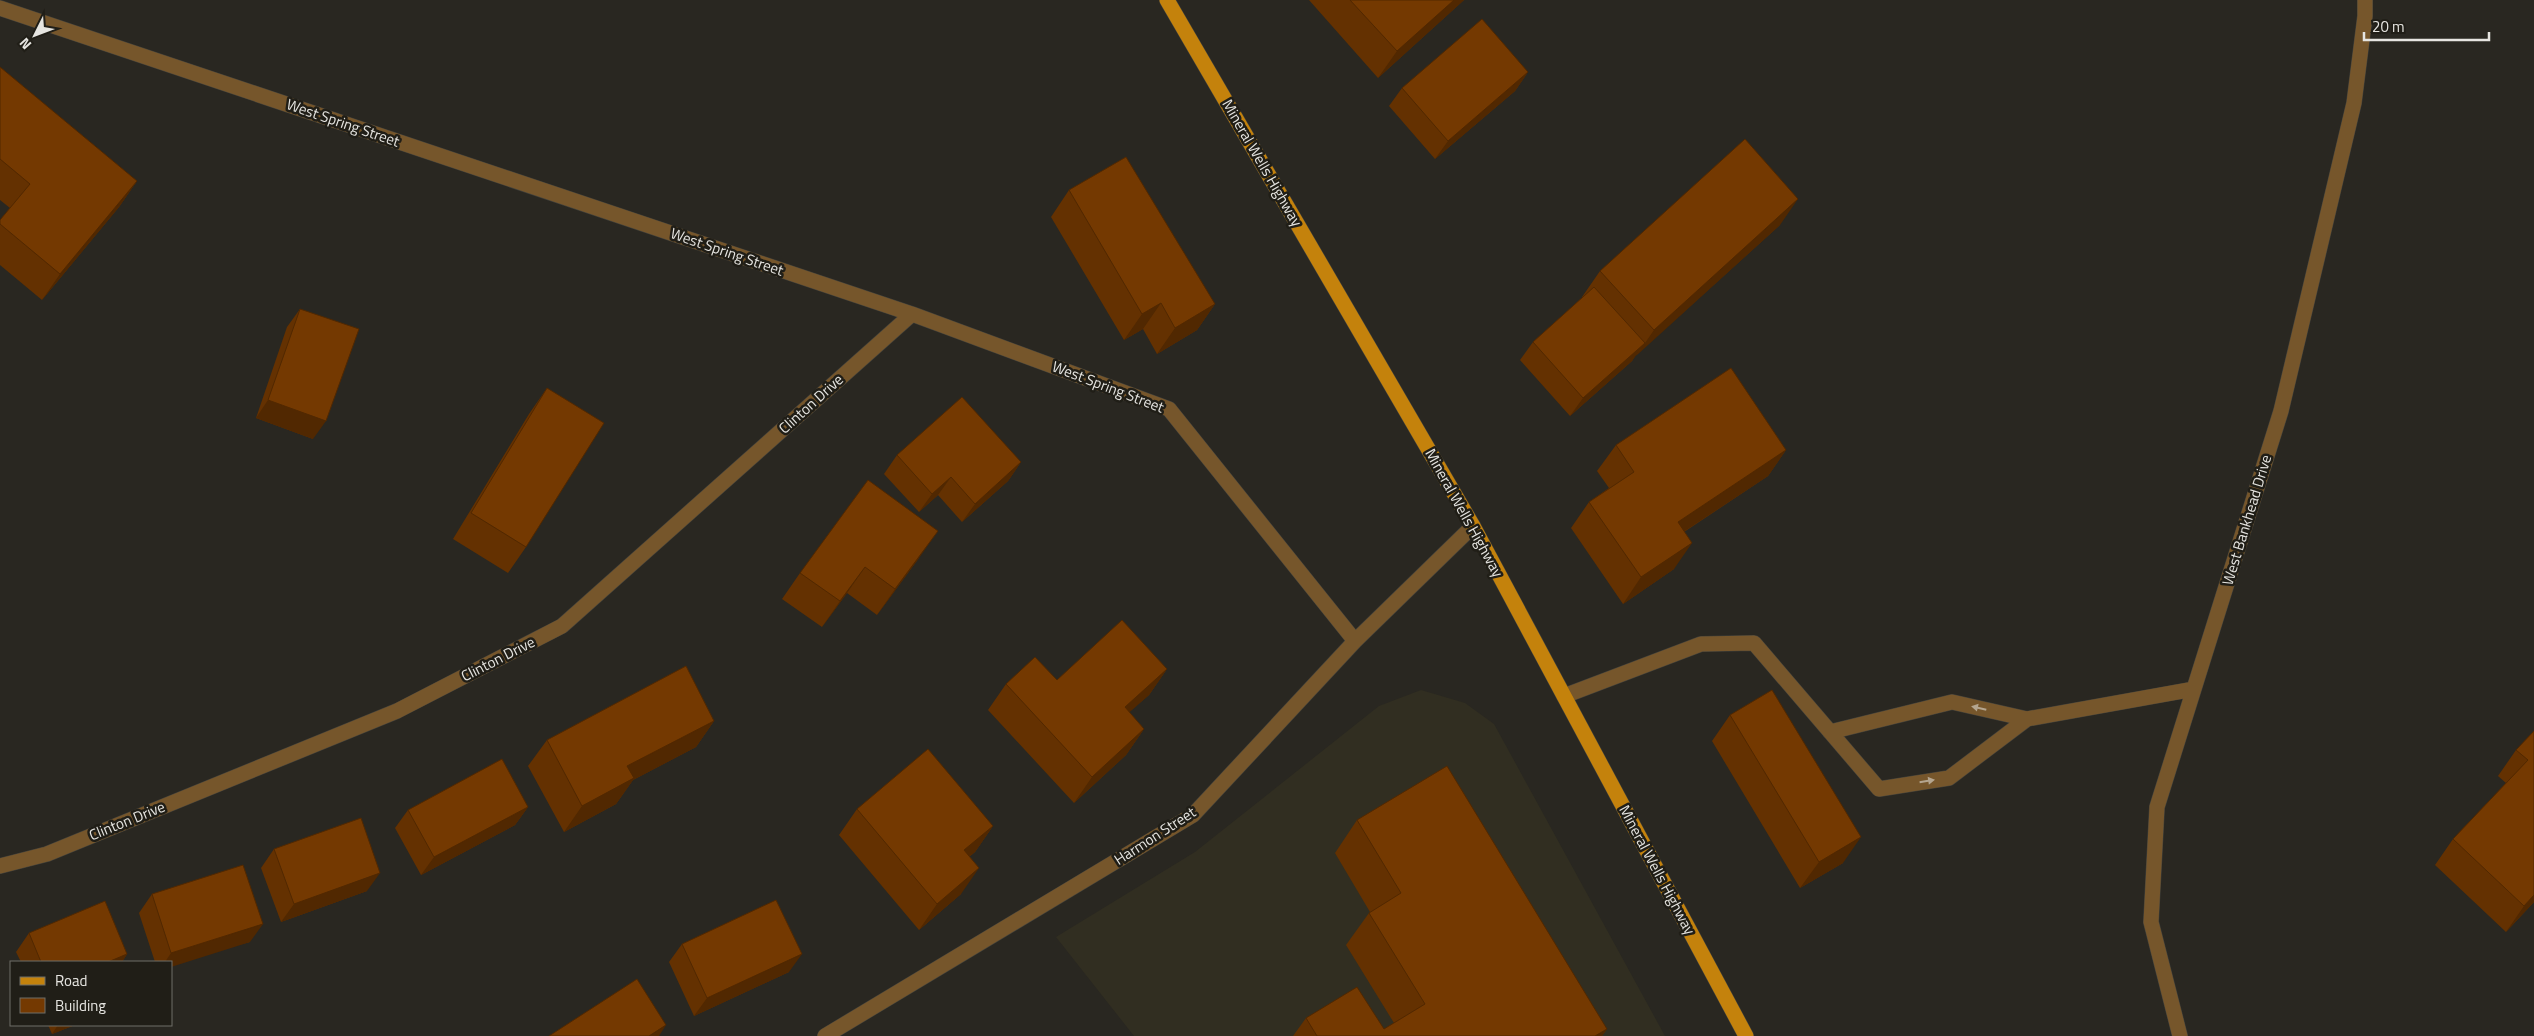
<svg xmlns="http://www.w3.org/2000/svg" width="2534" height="1036" viewBox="0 0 2534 1036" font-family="'Titillium Web',sans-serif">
  <rect width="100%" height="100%" fill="#292721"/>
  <path fill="#312e21" d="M 1421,690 L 1465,703 L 1494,724 L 1665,1036 L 1134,1036 L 1056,937 L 1195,852 L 1379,706 Z"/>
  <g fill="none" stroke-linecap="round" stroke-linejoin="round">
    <defs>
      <path id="minor" d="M 0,8 L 912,314 L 1169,409 L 1355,641
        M 1564,696 L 1701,644 L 1754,643 L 1879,789 L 1949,778 L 2027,719
        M 1830,732 L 1952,702 L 2027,719 L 2194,689
        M 0,866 L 47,854 L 397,711 L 562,626 L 912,314
        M 825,1036 L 1193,815 L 1355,641 L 1473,526
        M 2180,1036 L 2151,922 L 2157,807 L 2281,411 L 2354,103 L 2365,16 L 2365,0"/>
      <path id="major" d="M 1167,0 L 1473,526 L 1746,1036"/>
    </defs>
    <use href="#minor" stroke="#43423c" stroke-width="16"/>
    <use href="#major" stroke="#43423c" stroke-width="16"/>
    <use href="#minor" stroke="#76562b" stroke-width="15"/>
    <use href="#major" stroke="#c4820c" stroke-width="15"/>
  </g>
  <path fill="#643101" d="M 1309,0 L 1464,0 L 1378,78 Z
    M 0,67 L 137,181 L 119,207 L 42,300 L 0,265 L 0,220 L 10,208 L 0,200 Z
    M 1528,72 L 1515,91 L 1435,159 L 1389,106 L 1402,88 Z
    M 1069,190 L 1215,304 L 1197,330 L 1157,354 L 1143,329 L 1124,340 L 1051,217 Z
    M 1780,225 L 1635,356 L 1632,361 L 1570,416 L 1520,360 L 1533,342 L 1582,298 L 1582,297 L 1600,271 Z
    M 300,309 L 313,439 L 256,418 L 287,327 Z
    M 547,388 L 526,547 L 508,573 L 453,539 L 529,414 Z
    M 1616,445 L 1786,450 L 1768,476 L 1684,532 L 1674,569 L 1623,604 L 1571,528 L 1589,502 L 1609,488 L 1597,471 Z
    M 897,455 L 1021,462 L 1008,481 L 962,522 L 938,495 L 919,512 L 884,474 Z
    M 919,558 L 877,615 L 847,593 L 822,627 L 782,599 L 800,573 Z
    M 1167,669 L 1149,695 L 1129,712 L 1144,729 L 1126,755 L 1074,803 L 988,710 L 1006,684 L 1057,680 Z
    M 1730,715 L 1843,863 L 1800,888 L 1712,741 Z
    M 714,721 L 696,747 L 633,780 L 616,804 L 564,832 L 528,766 L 547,740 Z
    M 2534,731 L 2534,902 L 2506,932 L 2435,865 L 2453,839 L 2506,783 L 2498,776 L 2516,750 Z
    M 528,807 L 515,825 L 421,875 L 395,828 L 408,810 Z
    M 857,809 L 993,826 L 975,852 L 969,857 L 961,894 L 919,930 L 839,835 Z
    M 1357,820 L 1607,1029 L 1602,1036 L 1293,1036 L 1306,1018 L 1384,1029 L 1394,1023 L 1346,945 L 1369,913 L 1370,912 L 1335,853 Z
    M 274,849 L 367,891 L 281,922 L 261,868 Z
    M 152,894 L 250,942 L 171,962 L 155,962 L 139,913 Z
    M 29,933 L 127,954 L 122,962 L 21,962 L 16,952 Z
    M 682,944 L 789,972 L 694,1016 L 669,962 Z
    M 48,1025 L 75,1025 L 52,1034 Z"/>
  <path fill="#512801" d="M 1454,0 L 1464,0 L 1378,78 L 1397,51 Z
    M 1528,72 L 1515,91 L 1435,159 L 1448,141 Z
    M 137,181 L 119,207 L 42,300 L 60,274 Z
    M 1798,199 L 1780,225 L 1636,356 L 1654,330 Z
    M 1161,303 L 1143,329 L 1124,340 L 1142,314 Z
    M 1215,304 L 1197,330 L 1157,354 L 1175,328 Z
    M 1645,343 L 1632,361 L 1570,416 L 1583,398 Z
    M 268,400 L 326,421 L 313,439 L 256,418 Z
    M 1786,450 L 1768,476 L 1659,548 L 1678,522 Z
    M 1021,462 L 1008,481 L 962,522 L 975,504 Z
    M 951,477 L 938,495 L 919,512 L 932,494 Z
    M 938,531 L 919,558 L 877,615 L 895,589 Z
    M 1692,543 L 1674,569 L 1623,604 L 1641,577 Z
    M 865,567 L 847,593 L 822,627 L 840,601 Z
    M 1167,669 L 1149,695 L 1106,733 L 1125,707 Z
    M 714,721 L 696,747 L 633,780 L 616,804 L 564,832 L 582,806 L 627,766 Z
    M 1144,729 L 1126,755 L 1074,803 L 1092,777 Z
    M 528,807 L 515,825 L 421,875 L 434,857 Z
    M 993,826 L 975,852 L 945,876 L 964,850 Z
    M 1861,837 L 1843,863 L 1800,888 L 1819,862 Z
    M 979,868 L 961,894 L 919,930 L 937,904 Z
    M 380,873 L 367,891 L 281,922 L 294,904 Z
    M 2534,895 L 2534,902 L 2506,932 L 2524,906 Z
    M 263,924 L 250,942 L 171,967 L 171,962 L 165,962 L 171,953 Z
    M 127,954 L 122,962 L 108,962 Z
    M 802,954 L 789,972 L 694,1016 L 707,998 Z
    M 58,1025 L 75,1025 L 52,1034 Z
    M 666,1025 L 659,1036 L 649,1036 Z
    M 1607,1029 L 1602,1036 L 1595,1036 Z"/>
  <path fill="#743901" stroke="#512801" d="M 1350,0 L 1454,0 L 1397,51 Z
    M 1482,19 L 1528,72 L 1448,141 L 1402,88 Z
    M 0,67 L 137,181 L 60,274 L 0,224 L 0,220 L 30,184 L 0,159 Z
    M 1745,139 L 1798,199 L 1654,330 L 1600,271 Z
    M 1126,157 L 1215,304 L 1175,328 L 1161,303 L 1142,314 L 1069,190 Z
    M 1594,287 L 1645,343 L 1583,398 L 1533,342 Z
    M 300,309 L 359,329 L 326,421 L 268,400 Z
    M 1731,368 L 1786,450 L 1678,522 L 1692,543 L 1641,577 L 1589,502 L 1634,472 L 1616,445 Z
    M 547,388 L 604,423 L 526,547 L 471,513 Z
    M 962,397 L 1021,462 L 975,504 L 951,477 L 932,494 L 897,455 Z
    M 868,480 L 938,531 L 895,589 L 865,567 L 840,601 L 800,573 Z
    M 1122,620 L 1167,669 L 1125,707 L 1144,729 L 1092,777 L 1006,684 L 1035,657 L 1057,680 Z
    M 686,666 L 714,721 L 627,766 L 634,778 L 582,806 L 547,740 Z
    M 1772,690 L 1861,837 L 1819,862 L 1730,715 Z
    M 2534,731 L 2534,895 L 2524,906 L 2453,839 L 2528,760 L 2516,750 Z
    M 928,749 L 993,826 L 964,850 L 979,868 L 937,904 L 857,809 Z
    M 502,759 L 528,807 L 434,857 L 408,810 Z
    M 1447,766 L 1607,1029 L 1595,1036 L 1317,1036 L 1306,1018 L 1357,987 L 1384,1029 L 1425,1004 L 1369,913 L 1401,893 L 1357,820 Z
    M 361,818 L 380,873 L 294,904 L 274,849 Z
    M 243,865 L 263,924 L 171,953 L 152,894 Z
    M 776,900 L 802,954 L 707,998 L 682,944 Z
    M 105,901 L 127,954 L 108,962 L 41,962 L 29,933 Z
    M 637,979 L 666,1025 L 649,1036 L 549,1036 Z"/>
  <defs><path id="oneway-solid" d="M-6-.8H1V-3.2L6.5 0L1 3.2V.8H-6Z" transform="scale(1.25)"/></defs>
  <g fill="#b4a58f">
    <use href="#oneway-solid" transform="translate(1979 708) rotate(-167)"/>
    <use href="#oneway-solid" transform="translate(1927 781) rotate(-9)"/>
  </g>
  <g text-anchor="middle" stroke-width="5" stroke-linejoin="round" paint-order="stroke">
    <g font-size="15" fill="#e6e5e1" stroke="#201e17">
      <text transform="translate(343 123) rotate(19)" y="5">West Spring Street</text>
      <text transform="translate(1262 163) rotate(60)" y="5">Mineral Wells Highway</text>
      <text transform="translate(727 252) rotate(19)" y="5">West Spring Street</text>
      <text transform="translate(1108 387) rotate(21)" y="5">West Spring Street</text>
      <text transform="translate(811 404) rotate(-42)" y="5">Clinton Drive</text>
      <text transform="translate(1464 513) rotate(61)" y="5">Mineral Wells Highway</text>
      <text transform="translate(2247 520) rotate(-73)" y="5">West Bankhead Drive</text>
      <text transform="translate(498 659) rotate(-27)" y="5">Clinton Drive</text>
      <text transform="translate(127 821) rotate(-22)" y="5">Clinton Drive</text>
      <text transform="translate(1155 836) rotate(-33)" y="5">Harmon Street</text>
      <text transform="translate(1657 870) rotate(62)" y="5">Mineral Wells Highway</text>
    </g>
  </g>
  <rect x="10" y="961" width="162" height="65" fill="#201e17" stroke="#6f6e68"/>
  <rect x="20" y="977" width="25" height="8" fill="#c4820c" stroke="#6f6e68"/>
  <text x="55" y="986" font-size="15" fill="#e6e5e1">Road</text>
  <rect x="20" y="998" width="25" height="15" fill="#743901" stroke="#6f6e68"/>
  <text x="55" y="1011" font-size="15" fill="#e6e5e1">Building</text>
  <g transform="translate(35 35) rotate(228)" stroke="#201e17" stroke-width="4" paint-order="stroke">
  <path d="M0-4L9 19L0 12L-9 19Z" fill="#e6e5e1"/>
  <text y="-8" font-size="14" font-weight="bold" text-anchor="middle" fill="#e6e5e1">N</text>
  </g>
  <path d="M2364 32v8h125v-8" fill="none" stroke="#e6e5e1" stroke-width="2.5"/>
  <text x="2372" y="32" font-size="15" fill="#e6e5e1" stroke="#201e17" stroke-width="4" paint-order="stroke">20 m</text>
</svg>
